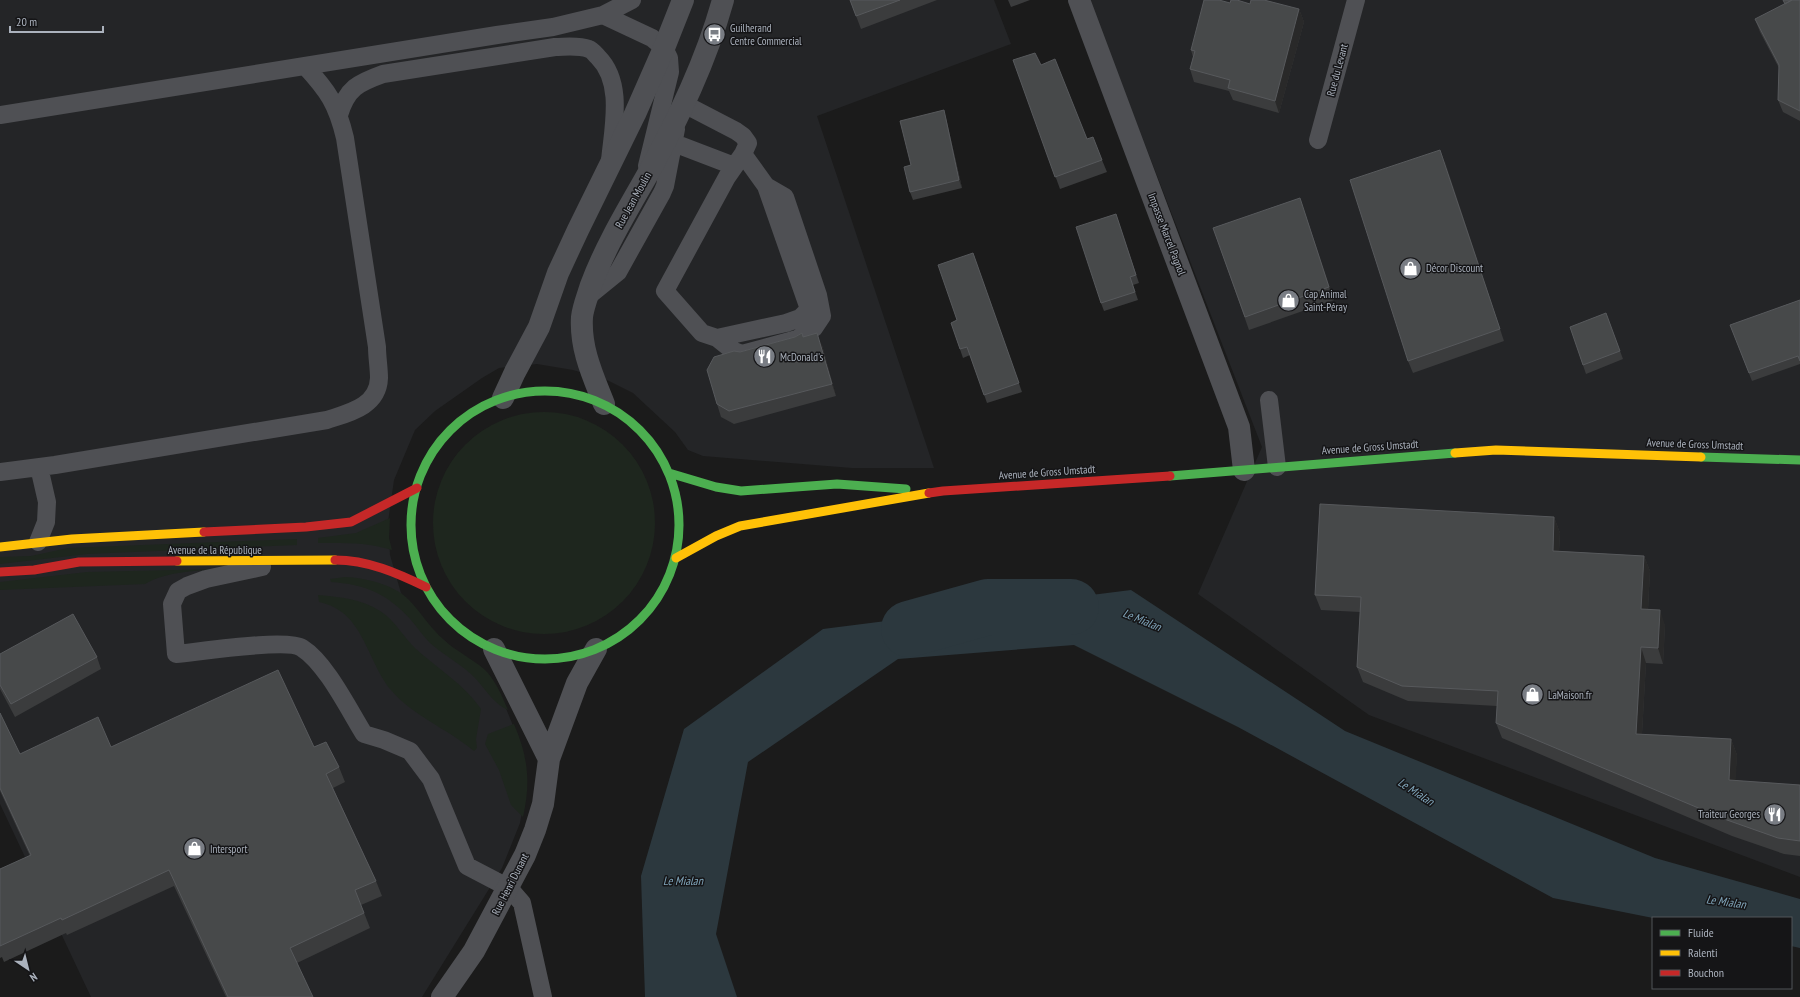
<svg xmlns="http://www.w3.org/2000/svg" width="1800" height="997" viewBox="0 0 1800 997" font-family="'PT Sans Narrow',sans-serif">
  <rect width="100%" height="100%" fill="#1b1b1b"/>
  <path fill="#242527" d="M 0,0 L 994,0 L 1011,44 L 817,116 L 934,468 L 852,468 L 703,456 L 688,450 L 675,432 L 633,393 L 607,380 L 573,370 L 537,364 L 499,368 L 482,378 L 435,411 L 415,430 L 394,480 L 388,522 L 390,555 L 401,593 L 421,620 L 445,641 L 501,696 L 518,738 L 526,789 L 520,823 L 502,868 L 422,997 L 91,997 L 0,804 Z
    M 1089,0 L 1800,0 L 1800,877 L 1369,715 L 1198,594 L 1262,447 Z"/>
  <path fill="#1e261e" d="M433 523a111 111 0 1 1 222 0a111 111 0 1 1-222 0Z
    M 390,518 L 389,538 L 392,550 C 367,542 343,543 318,543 L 318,538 L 356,533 Z
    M 297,539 L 297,545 L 87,554 L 0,564 L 0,557 L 31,556 L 68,548 Z
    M 222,569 C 196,571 167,571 145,584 L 0,590 L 0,582 L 87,572 Z
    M 345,577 C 365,578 393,584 408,599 C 421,612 430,628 444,640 C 456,651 471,658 484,669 C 495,679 502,696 508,710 C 493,703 487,691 476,679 C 463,665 445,656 430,643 C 423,636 418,628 411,620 C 388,594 365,584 331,582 L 330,579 Z
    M 318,595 C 340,597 362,599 380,611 C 395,620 403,637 416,649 C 438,669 464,684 481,709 L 476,739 L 477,748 L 474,751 C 448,729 413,716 391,690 C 366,660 364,611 319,602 Z
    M 514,724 C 528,757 531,782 523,817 L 511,805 L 499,770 L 485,744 L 488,734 Z"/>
  <path fill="#2c383e" d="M 1131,590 L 1345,731 L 1655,858 L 1800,899 L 1800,948 L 1791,946 L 1791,918 L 1653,918 L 1553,898 L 1238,727 L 1074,645 L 898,659 L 748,762 L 716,934 L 737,997 L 645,997 L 641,876 L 684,729 L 823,629 Z"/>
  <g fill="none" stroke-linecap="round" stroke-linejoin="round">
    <path stroke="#2c383e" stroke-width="56" d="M 909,629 L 988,607 L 1071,607"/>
    <path stroke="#4f5054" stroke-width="18" d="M 603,15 L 632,0
      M 684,104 L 736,131 L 743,136 L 748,143 L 743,154 L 727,177 L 665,291 L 702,333 L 717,338 L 786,323 L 800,318 L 809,309 L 766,186 L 743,154
      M 0,115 L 497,35 L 553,27 L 603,15 L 652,38 L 664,48 L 669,58 L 670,72 L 647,166
      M 339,115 C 347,88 358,83 383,74 L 555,47 C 565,47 578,45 589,49 C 592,50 595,54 598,57 C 624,83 613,127 610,161
      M 666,140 L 734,166
      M 1318,140 L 1356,0
      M 586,298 L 618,272 L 662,193 L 665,186 L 676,129
      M 717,338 L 732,350 L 742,354 L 797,339 L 814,328 L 822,316 L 818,295 L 785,197 L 766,186
      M 1269,400 L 1277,467
      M 0,472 L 55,465 L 327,420 C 348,413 378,407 379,378 C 379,368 377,357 377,347 L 345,138 C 337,104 328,91 305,66
      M 38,542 L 46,522 L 47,502 L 39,467
      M 262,567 L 206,579 L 187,586 L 178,591 L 172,604 L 176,654 C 199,652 287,638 302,648 C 326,663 349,710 364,734 L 384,740 L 410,751 L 431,779 L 467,866 L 509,888 L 522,903 L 543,997"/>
    <path stroke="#4f5054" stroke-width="22" d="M 1079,0 L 1239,427 L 1244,470
      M 503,398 L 515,372 L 539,327 L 558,273 L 578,230 L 635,114 L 664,48 L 683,0
      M 604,404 C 593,376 580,349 582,317 C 583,307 588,295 591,285 C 606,245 628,209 649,172 C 679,117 706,61 723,0
      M 494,649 L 549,759
      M 442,997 L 474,951 L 525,855 L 535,830 L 543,804 L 549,759 L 577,683 L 596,649"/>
    <path stroke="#4caf50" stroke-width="9" d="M411 525a134 134 0 1 1 268 0a134 134 0 1 1-268 0Z
      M 1701,457 L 1800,460
      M 669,473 L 716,487 L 741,491 L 837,484 L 906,489
      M 1170,476 L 1455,453"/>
    <path stroke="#ffc107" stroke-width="9" d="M 1455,453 L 1496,450 L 1701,457
      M 0,547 L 72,539 L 204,532
      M 676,558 L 716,536 L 740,526 L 929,493
      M 177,561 L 335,560"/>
    <path stroke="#c62828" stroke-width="9" d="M 929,493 L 943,491 L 1170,476
      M 204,532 L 306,527 L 351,522 L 417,488
      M 335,560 C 368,560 397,573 426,587
      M 0,572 L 34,570 L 79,562 L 177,561"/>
  </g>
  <path fill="#3b3c3d" d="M 850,0 L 937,0 L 861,29 Z
    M 1008,0 L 1030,0 L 1011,7 Z
    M 1800,0 L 1800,121 L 1783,112 L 1778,100 L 1779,68 L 1760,32 L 1755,19 L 1785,4 Z
    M 1230,3 L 1250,4 L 1299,9 L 1304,22 L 1279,113 L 1233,100 L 1229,91 L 1194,82 L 1190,69 L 1193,57 L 1191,50 Z
    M 1013,60 L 1041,65 L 1087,139 L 1102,160 L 1107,172 L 1060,189 Z
    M 946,118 L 962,188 L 913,200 L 910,192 L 911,165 Z
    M 1445,162 L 1504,341 L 1413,373 L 1408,361 Z
    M 1300,198 L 1334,300 L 1249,330 L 1213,228 Z
    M 1116,214 L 1139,283 L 1133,285 L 1138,300 L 1104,311 L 1101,303 Z
    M 973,253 L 1022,392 L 987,403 L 970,355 L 963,358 L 951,323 L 957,320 Z
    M 1800,300 L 1800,364 L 1752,381 L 1730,325 Z
    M 1606,313 L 1623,359 L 1586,374 L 1570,327 Z
    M 802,333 L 803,337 L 822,345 L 836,396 L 734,424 L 721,417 L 717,404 L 740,352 L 795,337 Z
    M 1554,517 L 1560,533 L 1559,551 L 1644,556 L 1650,571 L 1648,609 L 1665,625 L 1663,664 L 1646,663 L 1642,734 L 1731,739 L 1737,755 L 1735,781 L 1800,785 L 1800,856 L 1784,854 L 1732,836 L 1502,738 L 1496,723 L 1497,706 L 1408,701 L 1363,682 L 1357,667 L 1360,612 L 1321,610 L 1315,595 Z
    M 0,654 L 97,657 L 101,669 L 15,717 L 0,689 Z
    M 0,713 L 20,754 L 111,747 L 314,747 L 339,767 L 345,782 L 333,788 L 376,881 L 382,896 L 361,905 L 370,928 L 297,963 L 313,997 L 226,997 L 174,886 L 67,935 L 66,933 L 4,962 L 2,957 L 0,958 L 0,869 L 30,856 L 0,791 Z"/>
  <path fill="#292929" d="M 1299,9 L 1304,22 L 1279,113 L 1275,101 Z
    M 944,110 L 946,118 L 962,188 L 959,180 Z
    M 1440,150 L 1445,162 L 1504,341 L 1500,329 Z
    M 1300,198 L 1334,300 L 1329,287 Z
    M 817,333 L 822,345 L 836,396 L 832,384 Z
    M 1554,517 L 1560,533 L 1558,566 L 1553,551 Z
    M 1644,556 L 1650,571 L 1647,624 L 1641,609 Z
    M 1660,610 L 1665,625 L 1663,664 L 1658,648 Z
    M 1641,647 L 1646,663 L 1641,750 L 1636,734 Z
    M 1731,739 L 1737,755 L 1735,796 L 1729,780 Z"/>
  <path fill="#47494a" stroke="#57595c" d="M 850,0 L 900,0 L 856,16 Z
    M 1204,0 L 1219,0 L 1230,3 L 1231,0 L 1237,0 L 1250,4 L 1251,0 L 1264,0 L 1299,9 L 1275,101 L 1228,88 L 1230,80 L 1190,69 L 1195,51 L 1191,50 Z
    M 1783,0 L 1792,0 L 1785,4 Z
    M 1792,0 L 1800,0 L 1800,111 L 1778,100 L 1779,65 L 1755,19 Z
    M 1035,53 L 1041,65 L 1055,59 L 1087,139 L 1093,137 L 1102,160 L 1055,177 L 1013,60 Z
    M 944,110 L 959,180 L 910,192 L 904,167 L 911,165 L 900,121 Z
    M 1440,150 L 1500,329 L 1408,361 L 1350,180 Z
    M 1300,198 L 1329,287 L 1245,317 L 1213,228 Z
    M 1116,214 L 1136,275 L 1130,277 L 1135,292 L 1101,303 L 1076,227 Z
    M 973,253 L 1019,383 L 984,395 L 967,347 L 960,349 L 951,323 L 957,320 L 938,265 Z
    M 1800,300 L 1800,361 L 1798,356 L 1749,373 L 1730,325 Z
    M 1606,313 L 1620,351 L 1583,365 L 1570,327 Z
    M 802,333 L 803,337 L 817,333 L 832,384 L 729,411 L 717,404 L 707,370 L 714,357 L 734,351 L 740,352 L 795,337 Z
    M 1320,504 L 1554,517 L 1553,551 L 1644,556 L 1641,609 L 1660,610 L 1658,648 L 1641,647 L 1636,734 L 1731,739 L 1729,780 L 1800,785 L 1800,841 L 1778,838 L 1727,820 L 1496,723 L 1498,691 L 1402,686 L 1357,667 L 1361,597 L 1315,595 Z
    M 73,614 L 97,657 L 11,704 L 0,685 L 0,654 Z
    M 278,670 L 314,747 L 326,742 L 339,767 L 326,774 L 376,881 L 355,890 L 364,913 L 290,948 L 313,997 L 228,997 L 169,870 L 62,920 L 61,918 L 0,946 L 0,869 L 31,855 L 0,788 L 0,713 L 20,754 L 98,717 L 111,747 Z"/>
  <defs>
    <symbol id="bus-disc" viewBox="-11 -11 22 22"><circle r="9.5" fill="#797d84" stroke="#151517"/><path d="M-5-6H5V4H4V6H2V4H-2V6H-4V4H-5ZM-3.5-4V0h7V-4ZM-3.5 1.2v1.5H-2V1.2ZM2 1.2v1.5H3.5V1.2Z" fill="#fff"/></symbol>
    <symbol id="shop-disc" viewBox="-11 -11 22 22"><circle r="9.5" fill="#797d84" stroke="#151517"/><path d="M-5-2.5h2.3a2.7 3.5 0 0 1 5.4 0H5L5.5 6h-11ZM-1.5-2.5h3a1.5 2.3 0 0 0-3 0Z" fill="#fff"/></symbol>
    <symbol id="restaurant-disc" viewBox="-11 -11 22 22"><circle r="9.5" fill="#797d84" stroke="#151517"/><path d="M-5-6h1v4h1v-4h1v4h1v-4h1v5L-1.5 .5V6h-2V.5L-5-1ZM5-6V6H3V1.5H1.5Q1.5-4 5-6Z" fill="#fff"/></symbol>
  </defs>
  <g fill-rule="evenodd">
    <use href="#bus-disc" x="702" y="22" width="25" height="25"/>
    <use href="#shop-disc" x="1398" y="256" width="25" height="25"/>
    <use href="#shop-disc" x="1276" y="288" width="25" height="25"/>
    <use href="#restaurant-disc" x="752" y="344" width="25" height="25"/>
    <use href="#shop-disc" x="1520" y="682" width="25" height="25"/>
    <use href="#restaurant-disc" x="1762" y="802" width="25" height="25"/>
    <use href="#shop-disc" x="182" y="836" width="25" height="25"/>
  </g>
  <g text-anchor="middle" stroke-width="3" stroke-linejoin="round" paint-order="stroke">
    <g font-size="11" fill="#abb2bd" stroke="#151517" text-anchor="start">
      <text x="730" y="32">Guilherand<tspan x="730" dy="13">Centre Commercial</tspan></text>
      <text x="1426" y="272">Décor Discount</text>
      <text x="1304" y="298">Cap Animal<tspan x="1304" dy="13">Saint-Péray</tspan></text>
      <text x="780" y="361">McDonald's</text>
      <text x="1548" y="699">LaMaison.fr</text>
      <text x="1760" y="818" text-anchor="end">Traiteur Georges</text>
      <text x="210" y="853">Intersport</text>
    </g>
    <g font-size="11" fill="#abb2bd" stroke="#151517">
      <text transform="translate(1337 70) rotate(-75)" y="4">Rue du Levant</text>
      <text transform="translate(633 200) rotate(-61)" y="4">Rue Jean Moulin</text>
      <text transform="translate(1167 234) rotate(69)" y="4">Impasse Marcel Pagnol</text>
      <text transform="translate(1695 444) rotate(2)" y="4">Avenue de Gross Umstadt</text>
      <text transform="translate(1370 447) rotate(-4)" y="4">Avenue de Gross Umstadt</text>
      <text transform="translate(1047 472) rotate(-4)" y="4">Avenue de Gross Umstadt</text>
      <text x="215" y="554">Avenue de la République</text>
      <text transform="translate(510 884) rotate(-63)" y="4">Rue Henri Dunant</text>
    </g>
    <g font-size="12" font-style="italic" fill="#80a5ba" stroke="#151517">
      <text transform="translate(1142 620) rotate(22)" y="4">Le Mialan</text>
      <text transform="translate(1416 792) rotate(33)" y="4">Le Mialan</text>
      <text x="683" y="885">Le Mialan</text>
      <text transform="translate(1726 902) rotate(8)" y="4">Le Mialan</text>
    </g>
  </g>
  <rect x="1652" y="917" width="140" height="72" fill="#151517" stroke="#515459"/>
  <rect x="1660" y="930" width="20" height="6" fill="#4caf50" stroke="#515459"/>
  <text x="1688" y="937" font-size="12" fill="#abb2bd">Fluide</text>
  <rect x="1660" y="950" width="20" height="6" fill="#ffc107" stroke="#515459"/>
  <text x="1688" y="957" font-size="12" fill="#abb2bd">Ralenti</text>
  <rect x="1660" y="970" width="20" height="6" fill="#c62828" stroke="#515459"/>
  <text x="1688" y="977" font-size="12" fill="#abb2bd">Bouchon</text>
  <g transform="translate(28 969) rotate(145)" stroke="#151517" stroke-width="3" paint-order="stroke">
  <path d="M0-3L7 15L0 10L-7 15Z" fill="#abb2bd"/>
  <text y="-6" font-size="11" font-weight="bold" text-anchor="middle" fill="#abb2bd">N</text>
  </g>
  <path d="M10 26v6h93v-6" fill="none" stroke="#abb2bd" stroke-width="2"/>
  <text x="16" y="26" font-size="12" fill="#abb2bd" stroke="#151517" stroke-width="3" paint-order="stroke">20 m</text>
</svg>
